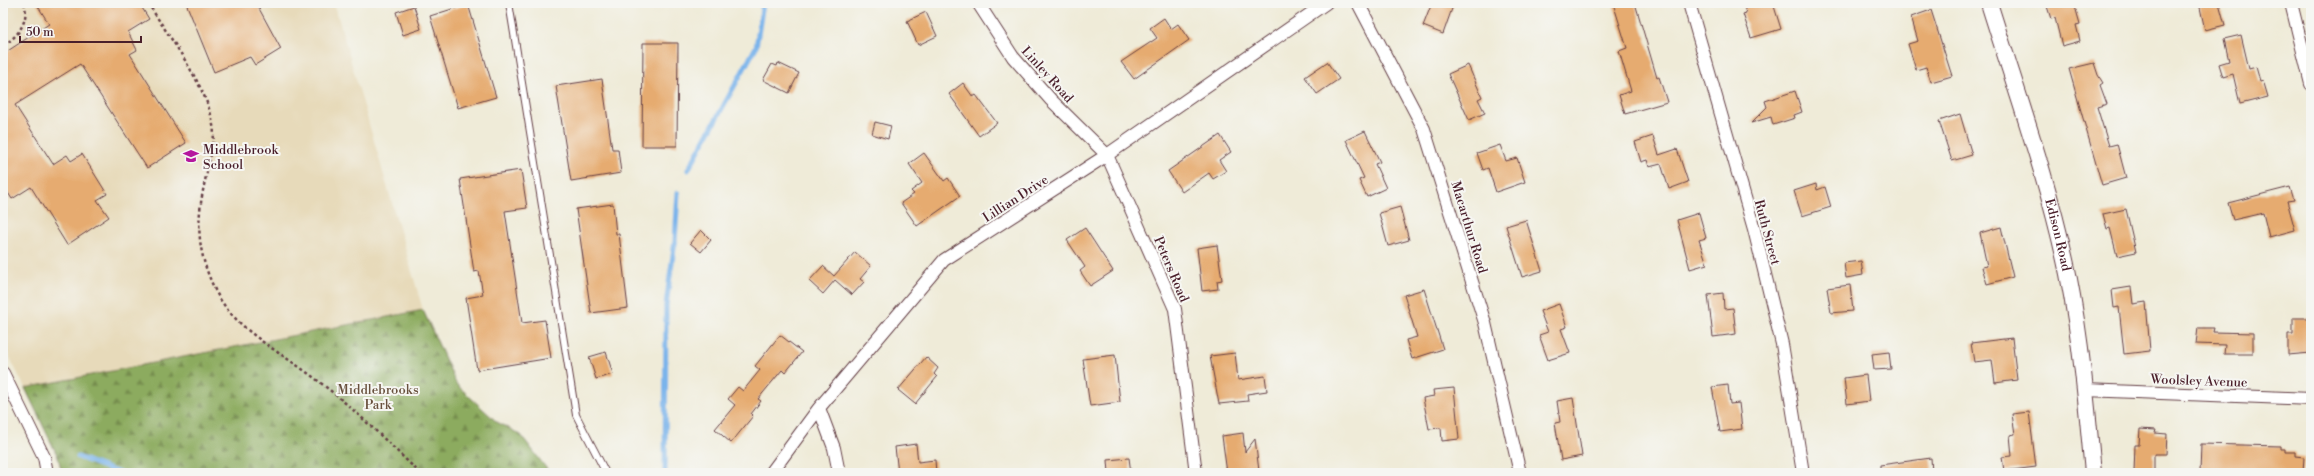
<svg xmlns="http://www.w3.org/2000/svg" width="2314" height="476" viewBox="0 0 2314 476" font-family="'Libre Bodoni',serif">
  <defs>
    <pattern id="forest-firs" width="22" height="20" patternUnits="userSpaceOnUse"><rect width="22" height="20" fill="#8cab5e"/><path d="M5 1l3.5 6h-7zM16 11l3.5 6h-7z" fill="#748b4e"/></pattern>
  </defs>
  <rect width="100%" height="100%" fill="#f6f6f2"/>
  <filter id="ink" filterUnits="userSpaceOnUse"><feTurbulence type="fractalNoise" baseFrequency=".025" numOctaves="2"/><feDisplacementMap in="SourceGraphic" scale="8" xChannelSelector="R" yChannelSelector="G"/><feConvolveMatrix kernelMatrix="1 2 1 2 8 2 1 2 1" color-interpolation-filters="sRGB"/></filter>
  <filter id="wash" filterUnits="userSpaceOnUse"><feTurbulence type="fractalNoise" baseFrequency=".012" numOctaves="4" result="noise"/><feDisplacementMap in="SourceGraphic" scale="16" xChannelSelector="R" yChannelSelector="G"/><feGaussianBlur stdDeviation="0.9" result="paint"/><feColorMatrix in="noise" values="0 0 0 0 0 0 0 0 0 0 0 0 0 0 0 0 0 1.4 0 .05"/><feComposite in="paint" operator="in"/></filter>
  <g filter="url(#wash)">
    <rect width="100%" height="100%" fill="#efebd8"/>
    <path fill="#e7daba" d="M 3,3 L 334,3 L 423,310 L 25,388 L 3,344 Z"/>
    <path fill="url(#forest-firs)" stroke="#6b6544" d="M 423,310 L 457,385 L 497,422 L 521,435 L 550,473 L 62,473 L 58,457 L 25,388 Z"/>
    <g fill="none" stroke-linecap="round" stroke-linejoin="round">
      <path stroke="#7ab4eb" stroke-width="5" d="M 688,170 L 756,47 L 763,3
        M 78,457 L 119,473
        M 665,473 L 666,305 L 675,241 L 678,193"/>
    </g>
    <g id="blocks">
      <path fill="#e6ab70" d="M 36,3 L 139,3 L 149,19 L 128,32 L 137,50 L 130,54 L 186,143 L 147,168 L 80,64 L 15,105 L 53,164 L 67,155 L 71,161 L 82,154 L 107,194 L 97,200 L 109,217 L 67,245 L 31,187 L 12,199 L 3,185 L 3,54 L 49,24 Z
        M 186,3 L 256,3 L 281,49 L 255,65 L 250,57 L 214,72 Z
        M 1432,3 L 1454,3 L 1443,34 L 1423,26 Z
        M 1613,3 L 1635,3 L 1657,78 L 1659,77 L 1667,102 L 1625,114 L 1619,95 L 1631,91 L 1619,51 L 1627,48 Z
        M 1743,3 L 1773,3 L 1781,29 L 1751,38 L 1743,14 L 1746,13 Z
        M 2046,3 L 2074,3 L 2080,24 L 2076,25 L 2080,41 L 2062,46 L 2055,18 L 2051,19 Z
        M 2199,3 L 2219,3 L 2225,25 L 2205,30 Z
        M 468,4 L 496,97 L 458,108 L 430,16 Z
        M 414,6 L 421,29 L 403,35 L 396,12 Z
        M 1931,10 L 1952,76 L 1931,82 L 1926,67 L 1916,70 L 1908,44 L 1918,41 L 1911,17 Z
        M 926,12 L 937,36 L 918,45 L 907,21 Z
        M 1164,18 L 1171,29 L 1178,24 L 1189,40 L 1134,79 L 1121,62 L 1157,38 L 1150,28 Z
        M 2241,35 L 2249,69 L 2256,67 L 2260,81 L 2263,80 L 2268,97 L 2240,104 L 2233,74 L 2223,77 L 2219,64 L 2229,61 L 2224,39 Z
        M 643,43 L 678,43 L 677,146 L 642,146 Z
        M 1327,62 L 1339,79 L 1317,94 L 1305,77 Z
        M 778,63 L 799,73 L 789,93 L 763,80 L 772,64 L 777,66 Z
        M 2094,63 L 2098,75 L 2103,83 L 2100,85 L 2107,104 L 2097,107 L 2109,146 L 2117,144 L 2126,178 L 2102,185 L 2069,69 Z
        M 1468,65 L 1482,97 L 1478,99 L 1485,113 L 1469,120 L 1448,74 Z
        M 602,79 L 612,149 L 618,149 L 621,173 L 571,181 L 556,86 Z
        M 963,83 L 973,97 L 976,95 L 997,123 L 979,136 L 949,94 Z
        M 1795,91 L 1802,112 L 1794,115 L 1795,118 L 1773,125 L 1771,117 L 1751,123 L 1767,107 L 1765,101 Z
        M 1960,114 L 1972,155 L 1952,161 L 1939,121 Z
        M 875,122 L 891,126 L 888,139 L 872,134 Z
        M 1365,131 L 1380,162 L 1375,164 L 1386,188 L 1367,197 L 1359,180 L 1364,178 L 1346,140 Z
        M 1220,135 L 1231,152 L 1219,160 L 1226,171 L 1213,179 L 1209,173 L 1182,192 L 1168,171 Z
        M 1653,136 L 1659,155 L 1677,149 L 1688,182 L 1669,189 L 1661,164 L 1649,167 L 1647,160 L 1641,162 L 1635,142 Z
        M 1500,145 L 1506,161 L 1517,158 L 1525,182 L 1496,192 L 1488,168 L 1483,170 L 1477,153 Z
        M 924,153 L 944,181 L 948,178 L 960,196 L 917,226 L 901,203 L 914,194 L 911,191 L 922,183 L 909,164 Z
        M 521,170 L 527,208 L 505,211 L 522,323 L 545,320 L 551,358 L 477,370 L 466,298 L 483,295 L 479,271 L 474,272 L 460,179 Z
        M 1816,184 L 1817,190 L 1825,187 L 1831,207 L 1802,216 L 1794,191 Z
        M 2290,187 L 2294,200 L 2287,201 L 2295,230 L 2269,237 L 2263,213 L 2233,220 L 2228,203 Z
        M 613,204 L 616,234 L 619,234 L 628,308 L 591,313 L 576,209 Z
        M 1400,207 L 1409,240 L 1388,246 L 1379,213 Z
        M 2126,209 L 2136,252 L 2117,256 L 2110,228 L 2107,229 L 2103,214 Z
        M 1699,213 L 1706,238 L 1699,240 L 1707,264 L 1690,269 L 1677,220 Z
        M 1526,220 L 1542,271 L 1522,277 L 1506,226 Z
        M 2001,227 L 2013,277 L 1987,284 L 1982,267 L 1987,266 L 1980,233 Z
        M 1085,228 L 1113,271 L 1090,286 L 1080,271 L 1085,267 L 1067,240 Z
        M 701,230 L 711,240 L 701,252 L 690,243 Z
        M 1217,245 L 1222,280 L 1217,281 L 1218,289 L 1202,291 L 1197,248 Z
        M 855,252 L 871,266 L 860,279 L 864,282 L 852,295 L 835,280 L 823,294 L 809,281 L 823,266 L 834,276 Z
        M 1861,261 L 1863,275 L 1846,278 L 1844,263 Z
        M 1850,285 L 1853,311 L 1831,313 L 1827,288 Z
        M 2131,287 L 2133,304 L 2146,302 L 2150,351 L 2124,354 L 2119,307 L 2114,308 L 2112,290 Z
        M 1424,289 L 1443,349 L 1412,359 L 1406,340 L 1417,337 L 1404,295 Z
        M 1723,293 L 1724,309 L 1733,308 L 1736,334 L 1713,337 L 1708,295 Z
        M 1559,304 L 1567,327 L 1561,329 L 1570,353 L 1548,360 L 1539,335 L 1548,332 L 1540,311 Z
        M 2293,318 L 2311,318 L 2311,353 L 2288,355 L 2288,334 L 2293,334 Z
        M 2198,328 L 2214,328 L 2213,332 L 2253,333 L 2253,354 L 2224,354 L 2225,345 L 2196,344 Z
        M 780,335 L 802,352 L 785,373 L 782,370 L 758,399 L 761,401 L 751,414 L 753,416 L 731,443 L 715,429 L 735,405 L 728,399 L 738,387 L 743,391 L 760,370 L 755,366 Z
        M 2012,338 L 2017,380 L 1995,383 L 1992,360 L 1974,362 L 1971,343 Z
        M 606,352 L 613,374 L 596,379 L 589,357 Z
        M 1889,352 L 1891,369 L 1874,370 L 1872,354 Z
        M 1235,353 L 1238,380 L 1265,376 L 1267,391 L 1247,394 L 1248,401 L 1219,404 L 1210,356 Z
        M 1115,355 L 1120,402 L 1090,406 L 1083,359 Z
        M 926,357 L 938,368 L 934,374 L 937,377 L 915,404 L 898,390 Z
        M 1866,375 L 1869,401 L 1847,404 L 1844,378 Z
        M 1728,385 L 1730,404 L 1739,403 L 1742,429 L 1720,432 L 1712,387 Z
        M 1454,388 L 1459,439 L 1442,441 L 1441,428 L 1429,429 L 1423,398 L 1434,396 L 1433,390 Z
        M 1573,398 L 1582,456 L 1561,460 L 1555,423 L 1560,422 L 1557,401 Z
        M 2029,412 L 2036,467 L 2004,471 L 2002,457 L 2012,456 L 2010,435 L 2015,434 L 2012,414 Z
        M 2140,429 L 2156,430 L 2155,433 L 2167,434 L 2166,454 L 2154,454 L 2154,473 L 2134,473 L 2135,445 L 2139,445 Z
        M 1243,433 L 1245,452 L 1255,439 L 1259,471 L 1227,473 L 1222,436 Z
        M 916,444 L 918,462 L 935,460 L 936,473 L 898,473 L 895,447 Z
        M 2201,444 L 2281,446 L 2281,449 L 2285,449 L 2285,452 L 2295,452 L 2295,456 L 2304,457 L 2303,473 L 2200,473 Z
        M 1129,458 L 1131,473 L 1109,473 L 1108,460 Z
        M 1931,458 L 1932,473 L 1880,473 L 1880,465 Z"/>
    </g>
  </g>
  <g filter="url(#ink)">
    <use href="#blocks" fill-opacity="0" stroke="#633e45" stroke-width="1"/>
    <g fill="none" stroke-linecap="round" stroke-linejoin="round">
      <defs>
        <path id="service" d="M 509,3 L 576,415 L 606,473"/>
        <path id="minor" d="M 978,3 L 1013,57 L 1051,100 L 1107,155 L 1175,309 L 1196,473
          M 1358,3 L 1424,129 L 1485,323 L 1520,473
          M 1689,3 L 1754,229 L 1782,344 L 1803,473
          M 2291,3 L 2311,84
          M 3,373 L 44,457 L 47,473
          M 2085,390 L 2311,399
          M 819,408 L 834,448 L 839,473
          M 771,473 L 819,408 L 944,260 L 1107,155 L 1326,3"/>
        <g id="tertiary">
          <path id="s1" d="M 1989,3 C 2017,93 2049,182 2068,274 C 2081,340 2087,406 2093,473"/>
        </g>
      </defs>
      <use href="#service" stroke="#633e45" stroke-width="8"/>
      <use href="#minor" stroke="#633e45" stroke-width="14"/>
      <use href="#tertiary" stroke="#633e45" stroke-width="18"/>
      <path stroke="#633e45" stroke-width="2.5" stroke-dasharray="3 3" stroke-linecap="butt" d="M 148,3 C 168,36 208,87 213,125 C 216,140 210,157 207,172 C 196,218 195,249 216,292 C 238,334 286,354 322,384 C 357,411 388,443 420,473
        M 3,45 C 18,38 30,19 24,3"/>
      <use href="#service" stroke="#fff" stroke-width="6"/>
      <use href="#minor" stroke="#fff" stroke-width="12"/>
      <use href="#tertiary" stroke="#fff" stroke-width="16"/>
    </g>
  </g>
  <defs>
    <symbol id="school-bare" viewBox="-9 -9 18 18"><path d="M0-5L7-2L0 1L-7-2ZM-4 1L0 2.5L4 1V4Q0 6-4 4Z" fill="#b5179e" stroke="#f6f6f2" stroke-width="2.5" paint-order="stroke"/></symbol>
  </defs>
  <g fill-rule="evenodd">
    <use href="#school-bare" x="180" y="145" width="22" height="22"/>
  </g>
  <g text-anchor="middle" stroke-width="4" stroke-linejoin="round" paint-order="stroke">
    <g font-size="13" fill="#4a1f2b" stroke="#f6f6f2">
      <text transform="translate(1048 74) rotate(48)" y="5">Linley Road</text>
      <text transform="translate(1015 198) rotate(-33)" y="5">Lillian Drive</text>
      <text transform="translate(1470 227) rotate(73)" y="5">Macarthur Road</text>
      <text transform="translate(1768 232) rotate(75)" y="5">Ruth Street</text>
      <text dy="5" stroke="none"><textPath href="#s1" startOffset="242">Edison Road</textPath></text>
      <text transform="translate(1172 269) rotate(67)" y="5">Peters Road</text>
      <text transform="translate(2199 380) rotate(2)" y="5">Woolsley Avenue</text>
    </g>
    <g font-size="13" fill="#4a1f2b" stroke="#f6f6f2" text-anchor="start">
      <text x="203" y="154">Middlebrook<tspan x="203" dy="15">School</tspan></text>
    </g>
    <g font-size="13" fill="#69513e" stroke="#f6f6f2">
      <text x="378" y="394">Middlebrooks<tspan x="378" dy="15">Park</tspan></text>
    </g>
  </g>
  <rect width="2314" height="476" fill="none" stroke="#f6f6f2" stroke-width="16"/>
  <path d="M20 36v6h121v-6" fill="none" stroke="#4a1f2b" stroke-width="2"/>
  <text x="26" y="36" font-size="12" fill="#4a1f2b" stroke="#f6f6f2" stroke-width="3" paint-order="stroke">50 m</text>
</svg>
